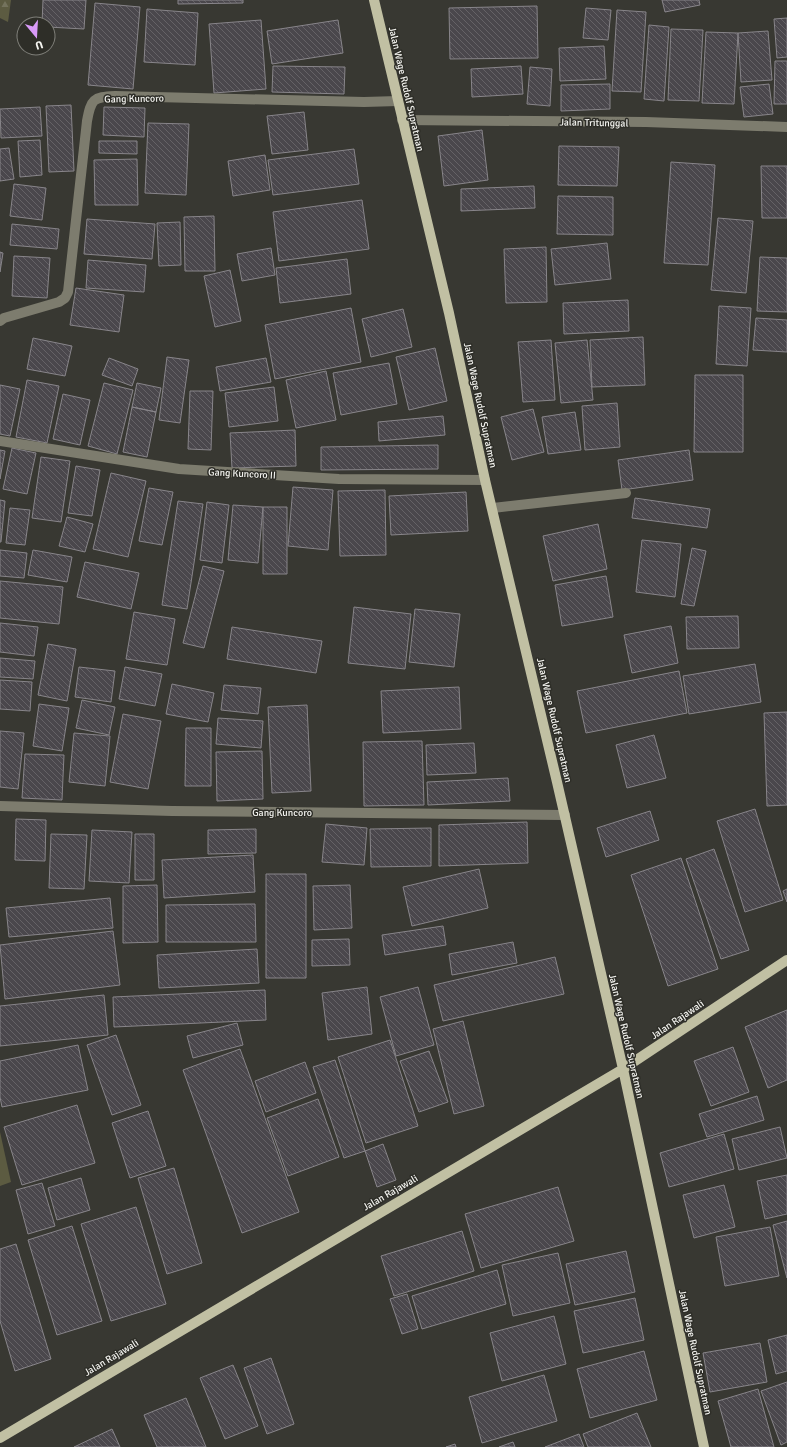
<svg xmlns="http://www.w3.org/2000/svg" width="787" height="1447" viewBox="0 0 787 1447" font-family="Signika,sans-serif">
  <defs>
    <pattern id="forest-firs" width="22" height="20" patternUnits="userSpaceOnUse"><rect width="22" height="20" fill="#5c5b41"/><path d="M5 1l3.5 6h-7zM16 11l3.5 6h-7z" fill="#74735d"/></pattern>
    <pattern id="building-back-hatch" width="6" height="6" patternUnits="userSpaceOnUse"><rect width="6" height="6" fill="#4a474c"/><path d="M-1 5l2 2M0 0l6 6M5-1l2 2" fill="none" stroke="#656266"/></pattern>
  </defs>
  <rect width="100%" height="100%" fill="#383832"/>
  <path fill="#5c5b41" d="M 0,1132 L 11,1182 L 0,1186 Z"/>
  <path fill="url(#forest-firs)" d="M 0,0 L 11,0 L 8,22 L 0,18 Z"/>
  <path fill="url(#building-back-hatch)" stroke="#88858a" d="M 43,0 L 86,0 L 84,29 L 48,27 L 48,24 L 42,24 Z
    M 178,0 L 243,0 L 243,3 L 178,4 Z
    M 662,0 L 699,0 L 700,5 L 665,12 Z
    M 95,3 L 140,7 L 133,89 L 88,85 Z
    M 537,6 L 538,58 L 450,59 L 449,8 Z
    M 586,8 L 611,10 L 608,40 L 583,38 Z
    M 147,9 L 198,13 L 195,65 L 144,62 Z
    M 617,10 L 646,12 L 641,92 L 612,91 Z
    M 787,18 L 787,57 L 777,58 L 774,19 Z
    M 261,20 L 266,89 L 214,93 L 209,24 Z
    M 338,20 L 343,53 L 272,64 L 267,31 Z
    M 649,25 L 669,27 L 664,101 L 644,99 Z
    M 671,29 L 703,30 L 699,101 L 668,100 Z
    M 768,31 L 772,80 L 741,82 L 738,33 Z
    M 706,32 L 738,33 L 734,104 L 702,103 Z
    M 604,46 L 606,79 L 560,81 L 559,48 Z
    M 775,61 L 787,61 L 787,104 L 774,104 Z
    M 273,66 L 345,67 L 344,94 L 272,92 Z
    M 521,66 L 523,94 L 472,97 L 471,69 Z
    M 530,67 L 552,69 L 550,106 L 527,104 Z
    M 610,84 L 610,109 L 561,111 L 561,85 Z
    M 769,84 L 773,114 L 744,117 L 740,87 Z
    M 71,105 L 74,171 L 49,172 L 46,106 Z
    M 40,107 L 42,136 L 1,138 L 0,109 Z
    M 104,107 L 145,108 L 144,137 L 103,135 Z
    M 304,112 L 308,150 L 272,154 L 267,116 Z
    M 148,123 L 189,124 L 186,195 L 145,193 Z
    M 482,130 L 488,180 L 444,186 L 438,136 Z
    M 40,140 L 42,175 L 20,177 L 18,141 Z
    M 99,141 L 137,141 L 137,154 L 99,153 Z
    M 559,146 L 619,147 L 617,186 L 558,185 Z
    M 9,148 L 14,179 L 0,181 L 0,149 Z
    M 354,149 L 359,184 L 273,195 L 268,160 Z
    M 265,155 L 270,190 L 233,196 L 228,161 Z
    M 137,159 L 138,205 L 95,205 L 94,160 Z
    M 671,162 L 715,165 L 708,265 L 664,263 Z
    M 761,166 L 787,166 L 787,218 L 762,218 Z
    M 14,184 L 46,188 L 42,220 L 10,216 Z
    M 534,186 L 535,208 L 461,211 L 461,189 Z
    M 558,196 L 613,197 L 613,235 L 557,234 Z
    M 362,200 L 369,249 L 279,261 L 273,212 Z
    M 214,216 L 215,271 L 185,271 L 184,217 Z
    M 718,218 L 753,221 L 746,293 L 711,290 Z
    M 87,219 L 155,224 L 152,259 L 84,254 Z
    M 180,222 L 181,265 L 159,266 L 157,223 Z
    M 12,224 L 59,229 L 57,249 L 10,245 Z
    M 607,243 L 611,279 L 555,285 L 551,249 Z
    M 546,247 L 547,302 L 506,303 L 504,249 Z
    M 271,248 L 275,275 L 242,281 L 237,254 Z
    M 0,252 L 3,253 L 0,272 Z
    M 14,256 L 50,258 L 47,298 L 12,296 Z
    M 760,257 L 787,258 L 787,312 L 757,311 Z
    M 347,259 L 351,294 L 280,303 L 276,268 Z
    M 88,260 L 146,265 L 144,292 L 86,288 Z
    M 230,270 L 241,321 L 215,327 L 204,276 Z
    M 76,288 L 124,295 L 119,332 L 70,325 Z
    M 628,300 L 629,331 L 564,334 L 563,303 Z
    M 719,306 L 751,308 L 747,366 L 716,364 Z
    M 351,308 L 361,362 L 275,379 L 265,325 Z
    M 403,309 L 412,347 L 371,357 L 362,319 Z
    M 756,318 L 787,320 L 787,352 L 753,350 Z
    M 643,337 L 645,385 L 592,387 L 590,340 Z
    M 33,338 L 72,346 L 65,376 L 27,369 Z
    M 551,340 L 555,400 L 523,402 L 518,342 Z
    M 587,340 L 593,400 L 561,403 L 555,343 Z
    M 435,348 L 447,401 L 409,410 L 396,357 Z
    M 167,357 L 189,360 L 180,423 L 159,420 Z
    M 109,358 L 138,369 L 132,386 L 102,375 Z
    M 266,358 L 271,382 L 220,391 L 216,367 Z
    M 389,363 L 397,404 L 341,415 L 333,373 Z
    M 326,371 L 336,420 L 296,428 L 286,380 Z
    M 695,375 L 743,375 L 743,452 L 694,452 Z
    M 27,380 L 59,386 L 47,443 L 16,437 Z
    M 104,383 L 133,390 L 117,454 L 88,446 Z
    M 137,383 L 161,388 L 156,412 L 132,407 Z
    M 0,385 L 20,389 L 10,436 L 0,434 Z
    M 274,387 L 278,421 L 229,427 L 225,393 Z
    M 190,391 L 213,391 L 211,450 L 188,449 Z
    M 63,394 L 90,400 L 80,445 L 53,439 Z
    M 617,403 L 620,447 L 585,450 L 582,406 Z
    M 132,407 L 156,412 L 147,457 L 123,452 Z
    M 533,409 L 544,452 L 512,460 L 501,417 Z
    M 575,412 L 581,450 L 548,454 L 542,417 Z
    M 443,416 L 445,435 L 379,441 L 378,422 Z
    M 295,430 L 296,466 L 232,468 L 230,433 Z
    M 438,445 L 438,469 L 321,470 L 321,447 Z
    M 12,448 L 36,453 L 27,494 L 3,489 Z
    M 0,450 L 5,451 L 0,479 Z
    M 689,450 L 693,480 L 622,490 L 618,460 Z
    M 41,457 L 70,461 L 61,522 L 32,518 Z
    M 76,466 L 100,470 L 92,516 L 68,513 Z
    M 111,473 L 146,481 L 128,557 L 93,549 Z
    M 293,487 L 333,490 L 328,550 L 288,546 Z
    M 149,488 L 173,492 L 162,545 L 139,541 Z
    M 385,490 L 386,555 L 340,556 L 338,491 Z
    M 466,492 L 468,531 L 391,535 L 389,496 Z
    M 635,498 L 710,509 L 707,528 L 632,518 Z
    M 0,500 L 5,501 L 1,542 L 0,542 Z
    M 178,501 L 203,504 L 187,609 L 162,605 Z
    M 207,502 L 229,505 L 222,563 L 200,560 Z
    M 233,505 L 263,507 L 258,563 L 228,560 Z
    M 263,507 L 287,507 L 287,574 L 263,574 Z
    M 10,508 L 30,510 L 25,545 L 6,543 Z
    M 67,517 L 93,524 L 85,552 L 59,546 Z
    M 598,524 L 607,569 L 553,581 L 543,536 Z
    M 642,540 L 681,544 L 675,597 L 636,592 Z
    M 692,548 L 706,551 L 694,606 L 681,604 Z
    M 0,550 L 27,553 L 24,578 L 0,576 Z
    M 33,550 L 72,557 L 67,582 L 28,575 Z
    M 85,562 L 139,573 L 131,609 L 77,597 Z
    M 203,566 L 224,571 L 204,648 L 183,643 Z
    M 606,576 L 613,617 L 562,626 L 555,585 Z
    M 0,581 L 63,587 L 59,624 L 0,618 Z
    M 354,607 L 411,614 L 405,669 L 348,663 Z
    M 415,609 L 460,614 L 454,667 L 409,662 Z
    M 134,612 L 175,619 L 167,665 L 126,659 Z
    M 738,616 L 739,648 L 687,649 L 686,617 Z
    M 0,623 L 38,627 L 34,656 L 0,652 Z
    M 671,626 L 678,663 L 632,673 L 624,635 Z
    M 232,627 L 322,641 L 316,673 L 227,659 Z
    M 48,644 L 76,649 L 67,701 L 38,695 Z
    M 0,658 L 35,661 L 33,679 L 0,677 Z
    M 755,664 L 761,702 L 689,714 L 683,676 Z
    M 79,667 L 115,671 L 111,702 L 75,697 Z
    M 125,667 L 162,674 L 155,706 L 119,699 Z
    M 679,671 L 687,713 L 586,733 L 577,691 Z
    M 0,680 L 32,682 L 30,711 L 0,709 Z
    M 172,684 L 214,693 L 208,722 L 166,714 Z
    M 224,685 L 261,688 L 258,714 L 221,710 Z
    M 459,687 L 461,729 L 383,733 L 381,691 Z
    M 82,700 L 115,707 L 109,735 L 76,728 Z
    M 39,704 L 69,708 L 62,751 L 33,746 Z
    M 307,705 L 311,791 L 272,793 L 268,707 Z
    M 787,712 L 787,805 L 767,806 L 764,713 Z
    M 123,714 L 161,721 L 148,789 L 110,782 Z
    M 218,718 L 263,721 L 261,748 L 216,744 Z
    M 186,728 L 211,728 L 211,786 L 185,786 Z
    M 0,731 L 24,733 L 18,789 L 0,787 Z
    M 74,733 L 110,736 L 105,786 L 69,782 Z
    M 654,735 L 666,778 L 627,788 L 616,745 Z
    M 422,741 L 424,805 L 364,806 L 363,742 Z
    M 474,743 L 476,773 L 427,775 L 426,745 Z
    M 262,751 L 263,799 L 217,801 L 216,752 Z
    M 25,754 L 64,755 L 62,800 L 22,798 Z
    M 508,778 L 510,801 L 428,805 L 427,782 Z
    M 755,809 L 783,900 L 745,912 L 717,821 Z
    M 650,811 L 659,840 L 606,857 L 597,828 Z
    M 16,819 L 46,820 L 45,861 L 15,860 Z
    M 527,822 L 528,863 L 439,866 L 439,825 Z
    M 326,824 L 367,828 L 364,865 L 322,862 Z
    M 431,828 L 431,866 L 371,867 L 370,829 Z
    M 256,829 L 256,853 L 208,854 L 208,830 Z
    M 92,830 L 132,832 L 129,883 L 89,881 Z
    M 51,834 L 87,835 L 84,889 L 49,888 Z
    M 135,834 L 154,834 L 154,880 L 135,880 Z
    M 714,849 L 749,950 L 721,959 L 686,859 Z
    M 253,855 L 255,892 L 164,898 L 162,860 Z
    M 681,858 L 718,969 L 668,986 L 631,875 Z
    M 479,869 L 488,908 L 412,926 L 403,887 Z
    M 266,874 L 306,874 L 306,978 L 266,978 Z
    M 157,885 L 158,942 L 123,943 L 123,886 Z
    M 350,885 L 352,928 L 314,930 L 313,886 Z
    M 787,889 L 787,902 L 783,891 Z
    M 110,898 L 113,928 L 9,937 L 6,908 Z
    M 255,904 L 256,942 L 166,942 L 166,905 Z
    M 443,926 L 446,945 L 385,955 L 382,935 Z
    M 113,931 L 120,985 L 5,999 L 0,945 Z
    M 349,939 L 350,965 L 312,966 L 312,940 Z
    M 513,942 L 517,963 L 452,975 L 449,954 Z
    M 257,949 L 259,983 L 159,988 L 157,955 Z
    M 555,957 L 564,994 L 443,1021 L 434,985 Z
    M 367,987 L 372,1034 L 328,1040 L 322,993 Z
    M 418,987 L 434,1045 L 396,1056 L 380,997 Z
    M 265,990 L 266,1020 L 114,1027 L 113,997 Z
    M 104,995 L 108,1035 L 0,1046 L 0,1006 Z
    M 787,1010 L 787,1080 L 768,1088 L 745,1027 Z
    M 463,1021 L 484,1106 L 454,1114 L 433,1029 Z
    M 237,1023 L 243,1045 L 193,1058 L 187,1036 Z
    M 116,1035 L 141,1105 L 112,1115 L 87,1045 Z
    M 390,1040 L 418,1126 L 366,1143 L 338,1057 Z
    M 78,1045 L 88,1090 L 2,1107 L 0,1097 L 0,1061 Z
    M 733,1047 L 749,1092 L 711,1106 L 694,1061 Z
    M 240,1049 L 299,1212 L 242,1233 L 183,1070 Z
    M 429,1051 L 448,1102 L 419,1112 L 400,1061 Z
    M 335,1060 L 365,1151 L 344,1158 L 313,1067 Z
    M 305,1062 L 316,1093 L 266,1112 L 255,1081 Z
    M 757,1096 L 764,1120 L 707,1137 L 699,1114 Z
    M 318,1099 L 339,1157 L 288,1176 L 267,1118 Z
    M 77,1105 L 95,1163 L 22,1185 L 4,1127 Z
    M 148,1111 L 166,1166 L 130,1178 L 112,1123 Z
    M 780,1127 L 787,1158 L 739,1170 L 732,1139 Z
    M 724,1134 L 734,1169 L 669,1187 L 660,1153 Z
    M 383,1144 L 396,1180 L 377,1187 L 365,1151 Z
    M 174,1168 L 202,1263 L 167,1274 L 138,1178 Z
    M 787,1175 L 787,1214 L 765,1219 L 757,1181 Z
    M 81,1178 L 90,1210 L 57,1220 L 48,1188 Z
    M 42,1183 L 55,1226 L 28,1234 L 16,1190 Z
    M 724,1185 L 735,1227 L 694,1238 L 683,1195 Z
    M 558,1187 L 574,1241 L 481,1268 L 465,1214 Z
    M 136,1207 L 166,1304 L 111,1321 L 81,1224 Z
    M 787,1221 L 787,1278 L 773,1225 Z
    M 72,1226 L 102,1321 L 57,1335 L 28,1240 Z
    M 770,1227 L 779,1276 L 725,1286 L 716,1237 Z
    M 462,1231 L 474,1271 L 394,1296 L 381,1256 Z
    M 16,1244 L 51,1359 L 15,1371 L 0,1321 L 0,1249 Z
    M 626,1251 L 635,1292 L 575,1305 L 566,1264 Z
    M 558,1253 L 570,1303 L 513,1316 L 502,1265 Z
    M 497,1270 L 506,1304 L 422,1329 L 412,1296 Z
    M 407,1294 L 418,1329 L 402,1334 L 390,1299 Z
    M 635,1298 L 644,1340 L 583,1353 L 574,1311 Z
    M 554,1316 L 566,1364 L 502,1381 L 490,1333 Z
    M 787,1335 L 787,1371 L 776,1374 L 768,1340 Z
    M 760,1343 L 767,1382 L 710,1392 L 703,1353 Z
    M 644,1351 L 657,1400 L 590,1418 L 577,1369 Z
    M 271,1358 L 294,1424 L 267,1434 L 244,1368 Z
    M 233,1365 L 258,1426 L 225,1439 L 200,1378 Z
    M 544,1375 L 557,1421 L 482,1443 L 469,1397 Z
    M 787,1382 L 787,1442 L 781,1445 L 761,1391 Z
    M 758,1389 L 774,1447 L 731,1447 L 718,1401 Z
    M 186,1398 L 206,1447 L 157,1447 L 144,1415 Z
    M 637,1413 L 651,1447 L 588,1447 L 583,1434 Z
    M 112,1429 L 120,1447 L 74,1447 Z
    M 579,1434 L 584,1447 L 545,1447 Z
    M 513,1442 L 515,1447 L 499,1447 Z
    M 455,1444 L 456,1447 L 446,1447 Z"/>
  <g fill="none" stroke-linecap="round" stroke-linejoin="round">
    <path stroke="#7d7c6e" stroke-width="10" d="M 402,120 L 646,122 L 787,127
      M 0,321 L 4,318 L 59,302 L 65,298 L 68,292 L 87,121 C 91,99 93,97 115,96 L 364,102 L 398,101
      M 0,441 L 179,469 L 339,479 L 485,480
      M 493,508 L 626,493
      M 0,806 L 172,811 L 565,815"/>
    <path stroke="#c1c0a3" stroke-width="10" d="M 374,0 L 449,313 L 485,480 L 557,782 L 623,1069 L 704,1447
      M 0,1438 L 623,1069 L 787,960"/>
  </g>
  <g text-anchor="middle" stroke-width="3" stroke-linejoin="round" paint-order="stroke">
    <g font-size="10" fill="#f5f5f1" stroke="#2e2e28">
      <text transform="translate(407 89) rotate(77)" y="4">Jalan Wage Rudolf Supratman</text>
      <text transform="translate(134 98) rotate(-1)" y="4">Gang Kuncoro</text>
      <text transform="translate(594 122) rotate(1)" y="4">Jalan Tritunggal</text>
      <text transform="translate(481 405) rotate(78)" y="4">Jalan Wage Rudolf Supratman</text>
      <text transform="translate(242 473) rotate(3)" y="4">Gang Kuncoro II</text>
      <text transform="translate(555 720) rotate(77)" y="4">Jalan Wage Rudolf Supratman</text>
      <text x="282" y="816">Gang Kuncoro</text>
      <text transform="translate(677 1019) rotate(-34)" y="4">Jalan Rajawali</text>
      <text transform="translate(627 1036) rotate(77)" y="4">Jalan Wage Rudolf Supratman</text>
      <text transform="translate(390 1192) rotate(-30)" y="4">Jalan Rajawali</text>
      <text transform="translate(696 1352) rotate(78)" y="4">Jalan Wage Rudolf Supratman</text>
      <text transform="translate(111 1357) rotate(-31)" y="4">Jalan Rajawali</text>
    </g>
  </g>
  <g transform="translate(36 36) rotate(162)"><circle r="19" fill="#2e2e28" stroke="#7e7e78"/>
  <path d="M0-3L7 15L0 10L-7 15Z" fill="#d99af8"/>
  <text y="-6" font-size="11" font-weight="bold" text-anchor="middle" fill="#f5f5f1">U</text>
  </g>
</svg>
